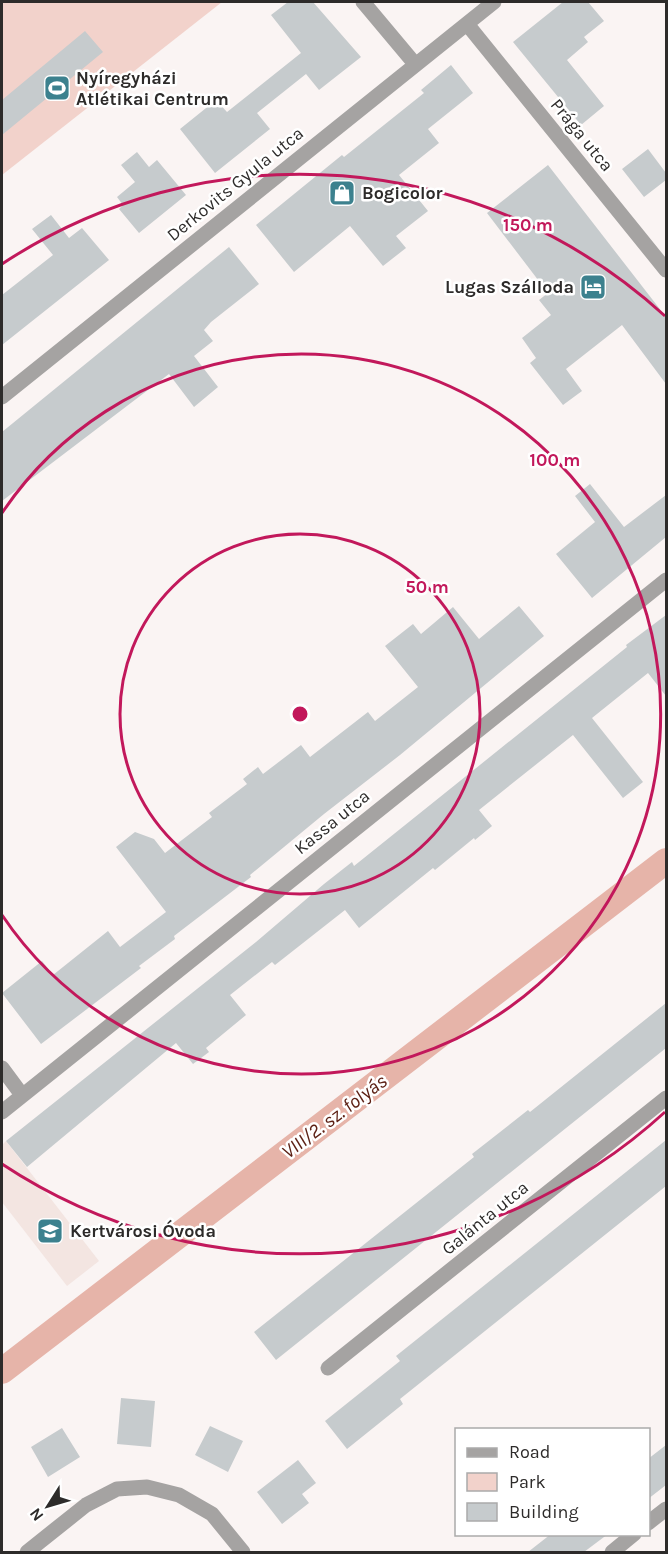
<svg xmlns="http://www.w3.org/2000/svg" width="668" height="1554" viewBox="0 0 668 1554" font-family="Karla,sans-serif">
  <rect width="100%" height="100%" fill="#faf4f3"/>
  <path fill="#f3e5e1" d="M 6,1141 L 99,1261 L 67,1286 L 2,1202 L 2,1145 Z"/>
  <path fill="#f2d2cb" d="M 2,2 L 222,2 L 2,175 Z"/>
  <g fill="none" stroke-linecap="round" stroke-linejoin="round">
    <path stroke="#e6b4a9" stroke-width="26" d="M 2,1371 L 666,861"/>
  </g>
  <path fill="#c6cbcd" d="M 288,2 L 313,2 L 361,57 L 319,90 L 306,74 L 257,113 L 270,129 L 215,173 L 180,129 L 216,100 L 227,112 L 301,53 L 271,15 Z
    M 563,2 L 588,2 L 604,21 L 584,37 L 588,42 L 567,60 L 604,106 L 581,125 L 513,42 Z
    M 85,31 L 103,52 L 2,135 L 2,100 Z
    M 451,65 L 473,93 L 428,129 L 439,143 L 399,175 L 428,211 L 396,236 L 406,248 L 383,266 L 350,226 L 294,272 L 256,225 L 342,155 L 344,157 L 424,93 L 421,90 Z
    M 648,149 L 666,173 L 666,180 L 644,197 L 622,169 Z
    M 137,152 L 149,167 L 157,160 L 186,195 L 139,233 L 119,209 L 123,205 L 117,197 L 135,182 L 121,165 Z
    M 548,165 L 666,317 L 666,384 L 622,325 L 566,369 L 582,391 L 563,405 L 530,363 L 536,358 L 522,338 L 551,315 L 539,300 L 548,293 L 487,213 Z
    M 51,215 L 69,238 L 82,228 L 109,260 L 2,345 L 2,295 L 53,255 L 32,229 Z
    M 229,247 L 259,284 L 211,322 L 204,330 L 213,341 L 194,356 L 218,387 L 194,407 L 169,374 L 2,501 L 2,432 Z
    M 590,484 L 624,527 L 666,495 L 666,537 L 592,598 L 556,554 L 595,522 L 575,496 Z
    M 519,606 L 544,636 L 400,755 L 324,814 L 250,875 L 251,877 L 174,936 L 175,939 L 139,966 L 141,968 L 41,1044 L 2,993 L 42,961 L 53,975 L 108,931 L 120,947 L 166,912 L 116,847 L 135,832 L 154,839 L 165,853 L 212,817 L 209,813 L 247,784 L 243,779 L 258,767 L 263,774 L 301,745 L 310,757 L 368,712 L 375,721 L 418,687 L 385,646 L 413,624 L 421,634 L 453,607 L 479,639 Z
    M 666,615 L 666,696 L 648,673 L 592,718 L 643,782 L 623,798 L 573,735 L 479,810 L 492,826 L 475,840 L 474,838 L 435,870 L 433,868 L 359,928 L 345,910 L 275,965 L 272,962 L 230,995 L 246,1015 L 206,1048 L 209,1052 L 193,1064 L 176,1043 L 27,1167 L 6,1141 L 256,942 L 324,884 L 352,862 L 354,866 L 627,647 L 626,645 Z
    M 666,1003 L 666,1048 L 276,1360 L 254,1332 L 474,1157 L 472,1154 L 528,1110 L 530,1112 Z
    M 666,1140 L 666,1186 L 400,1399 L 403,1404 L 347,1449 L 325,1421 L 400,1361 L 396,1356 Z
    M 121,1398 L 155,1401 L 151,1447 L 117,1444 Z
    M 210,1426 L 243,1441 L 228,1472 L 195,1455 Z
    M 62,1428 L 80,1457 L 48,1477 L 31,1447 Z
    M 666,1445 L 666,1485 L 648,1499 L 648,1459 Z
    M 298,1460 L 316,1483 L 302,1494 L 309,1503 L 282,1524 L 257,1492 Z
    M 551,1534 L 608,1534 L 584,1552 L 528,1552 Z"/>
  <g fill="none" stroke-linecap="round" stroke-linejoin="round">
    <path stroke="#a5a3a2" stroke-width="15" d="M 363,2 L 415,64
      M 467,24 L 666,270
      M 2,397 L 494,2
      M 2,1068 L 22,1095
      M 2,1112 L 666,580
      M 328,1368 L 666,1098
      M 648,1523 L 666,1509
      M 27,1552 L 86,1505 L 117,1489 L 147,1487 L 179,1495 L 212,1514 L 243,1552
      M 612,1552 L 634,1534"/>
  </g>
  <g fill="none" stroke="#c2185b" stroke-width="3">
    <circle cx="300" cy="714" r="180"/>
    <path d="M2 513A360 360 0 1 1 2 915"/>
    <path d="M665 1112A540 540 0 0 1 2 1164M2 264A540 540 0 0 1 665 316"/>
  </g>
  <defs>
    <symbol id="stadium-square" viewBox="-11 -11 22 22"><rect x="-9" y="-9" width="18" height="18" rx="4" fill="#3c818e" stroke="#fff"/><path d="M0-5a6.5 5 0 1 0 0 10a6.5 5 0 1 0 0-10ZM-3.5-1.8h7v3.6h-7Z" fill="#fff"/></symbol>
    <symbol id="shop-square" viewBox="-11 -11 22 22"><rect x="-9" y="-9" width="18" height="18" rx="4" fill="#3c818e" stroke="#fff"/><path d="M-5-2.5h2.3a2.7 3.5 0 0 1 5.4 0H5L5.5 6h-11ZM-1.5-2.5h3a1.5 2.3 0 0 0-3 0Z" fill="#fff"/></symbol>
    <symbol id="hotel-square" viewBox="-11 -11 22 22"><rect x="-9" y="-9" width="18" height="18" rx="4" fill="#3c818e" stroke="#fff"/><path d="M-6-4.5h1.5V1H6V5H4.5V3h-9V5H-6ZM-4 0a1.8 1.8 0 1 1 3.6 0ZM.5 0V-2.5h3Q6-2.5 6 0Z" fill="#fff"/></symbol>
    <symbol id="school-square" viewBox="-11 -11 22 22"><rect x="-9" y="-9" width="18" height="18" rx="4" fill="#3c818e" stroke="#fff"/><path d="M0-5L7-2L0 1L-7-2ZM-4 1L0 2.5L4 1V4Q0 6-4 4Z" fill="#fff"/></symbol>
  </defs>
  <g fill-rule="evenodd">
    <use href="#stadium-square" x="42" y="73" width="30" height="30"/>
    <use href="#shop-square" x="327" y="178" width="30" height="30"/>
    <use href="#hotel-square" x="578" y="272" width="30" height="30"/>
    <use href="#school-square" x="35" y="1216" width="30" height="30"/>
  </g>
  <g text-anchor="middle" stroke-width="5" stroke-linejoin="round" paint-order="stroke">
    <g font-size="18" font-weight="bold" fill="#2d2b2a" stroke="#fff" text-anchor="start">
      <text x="76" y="84">Nyíregyházi<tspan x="76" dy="21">Atlétikai Centrum</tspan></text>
      <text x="362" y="199">Bogicolor</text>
      <text x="574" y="293" text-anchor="end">Lugas Szálloda</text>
      <text x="70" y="1237">Kertvárosi Óvoda</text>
    </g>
    <g font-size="18" fill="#2d2b2a" stroke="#fff">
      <text transform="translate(582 135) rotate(51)" y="6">Prága utca</text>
      <text transform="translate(235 184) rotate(-39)" y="6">Derkovits Gyula utca</text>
      <text transform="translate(332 822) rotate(-39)" y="6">Kassa utca</text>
      <text transform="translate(485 1218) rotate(-39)" y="6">Galánta utca</text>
    </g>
    <g font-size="20" font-style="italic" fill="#5d2115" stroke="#fff">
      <text transform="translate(334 1116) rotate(-37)" y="7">VIII/2. sz. folyás</text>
    </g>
  </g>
  <circle cx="300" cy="714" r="9" fill="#c2185b" stroke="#fff" stroke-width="3"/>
  <g font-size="18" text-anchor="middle" font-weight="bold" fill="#c2185b" stroke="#fff" stroke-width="5" stroke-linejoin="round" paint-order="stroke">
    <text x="528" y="231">150 m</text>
    <text x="555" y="466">100 m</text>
    <text x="427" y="593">50 m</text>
  </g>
  <rect width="668" height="1554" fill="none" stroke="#2d2b2a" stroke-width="6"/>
  <rect x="455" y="1428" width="195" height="108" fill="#ffffff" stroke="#abaaaa" stroke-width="1.5"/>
  <rect x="467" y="1448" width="30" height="9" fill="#a5a3a2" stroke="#abaaaa" stroke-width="1.5"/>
  <text x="509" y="1458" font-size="18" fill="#2d2b2a">Road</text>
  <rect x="467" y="1473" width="30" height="18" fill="#f2d2cb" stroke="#abaaaa" stroke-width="1.5"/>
  <text x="509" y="1488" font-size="18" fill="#2d2b2a">Park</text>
  <rect x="467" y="1503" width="30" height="18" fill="#c6cbcd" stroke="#abaaaa" stroke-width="1.5"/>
  <text x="509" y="1518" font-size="18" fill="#2d2b2a">Building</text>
  <g transform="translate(48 1506) rotate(233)" stroke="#ffffff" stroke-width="4.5" paint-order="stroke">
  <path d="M0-4.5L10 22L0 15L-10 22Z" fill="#2d2b2a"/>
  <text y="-9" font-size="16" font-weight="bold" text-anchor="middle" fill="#2d2b2a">N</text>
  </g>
</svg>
